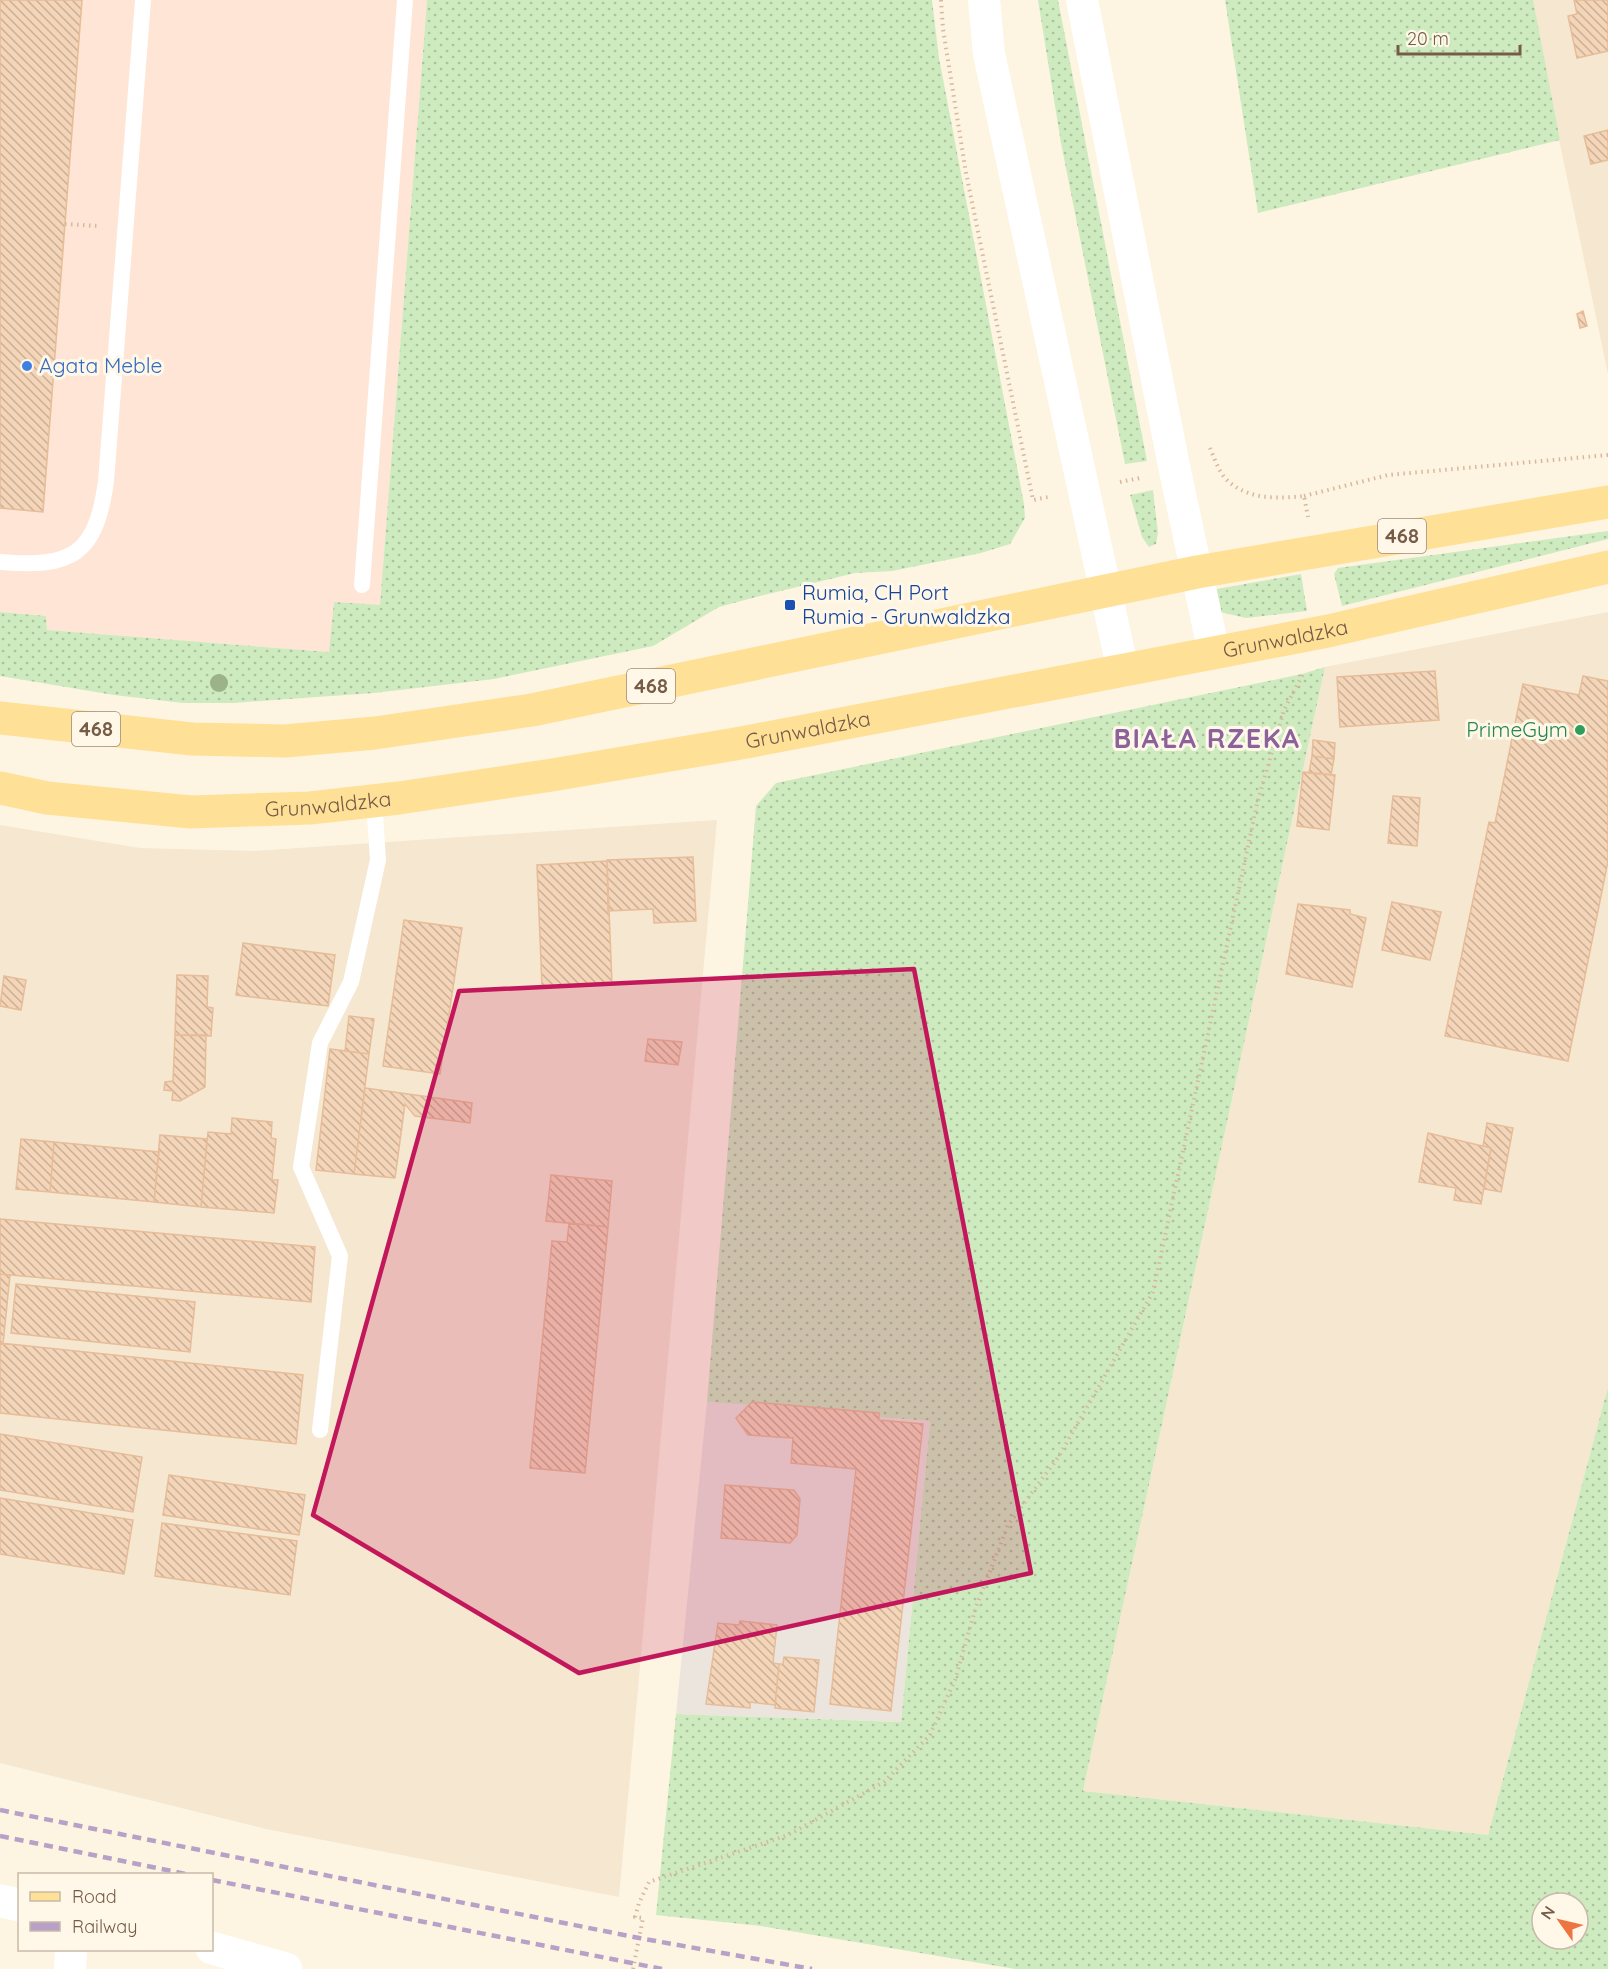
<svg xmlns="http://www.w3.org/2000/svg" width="1608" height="1969" viewBox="0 0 1608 1969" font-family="Quicksand,sans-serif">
  <defs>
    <pattern id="grass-dots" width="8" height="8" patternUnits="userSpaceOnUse" patternTransform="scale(1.5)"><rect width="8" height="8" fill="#ceebc0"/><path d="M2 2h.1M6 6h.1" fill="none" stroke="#acc29e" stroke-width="1.8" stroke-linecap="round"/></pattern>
    <pattern id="building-back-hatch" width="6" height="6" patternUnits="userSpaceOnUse" patternTransform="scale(1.5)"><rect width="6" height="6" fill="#f4d5b8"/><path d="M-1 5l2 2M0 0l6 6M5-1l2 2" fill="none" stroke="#cab097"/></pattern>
  </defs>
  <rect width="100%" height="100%" fill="#fdf5e2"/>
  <path fill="#f5e7d0" d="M 1531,0 L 1608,0 L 1608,374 L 1534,20 Z
    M 1608,612 L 1608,1387 L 1488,1835 L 1083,1791 L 1325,667 Z
    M 717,820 L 619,1897 L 266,1829 L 0,1763 L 0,825 L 140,848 L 254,851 Z"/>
  <path fill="#fee5d5" d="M 0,0 L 427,0 L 380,605 L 329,652 L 47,630 L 46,616 L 0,612 Z"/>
  <path fill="#ece5dd" d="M 707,1402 L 747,1405 L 752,1402 L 879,1413 L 879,1417 L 930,1421 L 901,1722 L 676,1714 Z"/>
  <path fill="url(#grass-dots)" fill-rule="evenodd" d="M 427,0 L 932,0 L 939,58 L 1024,504 L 1025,518 L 1010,544 L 981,553 L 892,571 L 855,573 L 756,597 L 719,607 L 653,646 L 494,679 L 374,693 L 233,703 L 183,703 L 114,695 L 0,676 L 0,612 L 46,616 L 47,630 L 329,652 L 334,602 L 380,605 Z
    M 1038,0 L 1058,0 L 1147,461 L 1125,464 L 1061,143 Z
    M 1225,0 L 1533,0 L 1560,140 L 1258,213 Z
    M 1153,490 L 1158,533 L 1156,544 L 1149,547 L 1142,537 L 1130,495 Z
    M 1608,531 L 1608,539 L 1342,606 L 1334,574 L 1338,568 Z
    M 1301,574 L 1307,611 L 1246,618 L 1215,611 L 1211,590 Z
    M 1325,667 L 1083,1791 L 1488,1835 L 1608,1387 L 1608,1969 L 1015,1969 L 761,1926 L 656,1915 L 676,1714 L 901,1722 L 930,1421 L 878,1417 L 878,1413 L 752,1402 L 748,1405 L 707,1402 L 756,806 L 776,783 L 1302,674 ZM 1542,1903 L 1578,1903 L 1578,1939 L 1542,1939 Z"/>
  <path fill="url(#building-back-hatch)" stroke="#e7bc98" stroke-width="1.5" d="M 0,0 L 82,0 L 43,512 L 0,508 Z
    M 1574,0 L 1608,0 L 1608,51 L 1577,58 L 1568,16 L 1577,14 Z
    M 1608,130 L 1608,160 L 1591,164 L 1584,136 Z
    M 1583,311 L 1587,326 L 1580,328 L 1577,314 Z
    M 1435,671 L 1439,720 L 1340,727 L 1337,677 Z
    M 1583,676 L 1608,681 L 1608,861 L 1568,1061 L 1445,1036 L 1489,822 L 1495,823 L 1523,684 L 1579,695 Z
    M 1313,740 L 1335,743 L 1334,759 L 1312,756 Z
    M 1312,756 L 1334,759 L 1331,775 L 1309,773 Z
    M 1303,772 L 1335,775 L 1329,830 L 1297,826 Z
    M 1393,796 L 1420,798 L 1417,846 L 1388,843 Z
    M 693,857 L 696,921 L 654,923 L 653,909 L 608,911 L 607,860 Z
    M 607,861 L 612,984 L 542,987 L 537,865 Z
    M 1392,902 L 1441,912 L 1430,960 L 1382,950 Z
    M 1298,904 L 1350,910 L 1350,914 L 1366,918 L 1352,987 L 1286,974 Z
    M 404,920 L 462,928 L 440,1074 L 383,1066 Z
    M 243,943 L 335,955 L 328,1006 L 236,995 Z
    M 177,975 L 208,976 L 207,1007 L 213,1008 L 211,1036 L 175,1035 Z
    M 4,976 L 26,980 L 21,1010 L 0,1006 Z
    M 349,1016 L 374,1019 L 369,1054 L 345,1051 Z
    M 175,1035 L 206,1035 L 205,1087 L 180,1101 L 172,1100 L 173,1091 L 164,1090 L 165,1082 L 173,1081 Z
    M 648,1039 L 682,1042 L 678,1065 L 645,1061 Z
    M 330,1049 L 369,1054 L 354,1174 L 316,1170 Z
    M 365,1088 L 472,1103 L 470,1123 L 415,1116 L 405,1104 L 395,1178 L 354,1174 Z
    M 232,1118 L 272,1122 L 271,1138 L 276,1139 L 272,1180 L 278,1180 L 274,1213 L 201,1207 L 208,1132 L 231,1134 Z
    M 1487,1123 L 1513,1128 L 1501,1192 L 1484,1189 L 1491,1148 L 1483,1146 Z
    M 1428,1133 L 1491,1148 L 1481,1204 L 1454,1200 L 1456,1188 L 1419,1182 Z
    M 160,1135 L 207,1139 L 201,1207 L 154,1202 Z
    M 21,1139 L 54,1142 L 50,1192 L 16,1189 Z
    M 54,1142 L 159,1152 L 154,1202 L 50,1192 Z
    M 551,1175 L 612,1181 L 608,1227 L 546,1221 Z
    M 0,1219 L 315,1247 L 311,1302 L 0,1274 Z
    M 569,1223 L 608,1227 L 585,1473 L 530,1468 L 552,1241 L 567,1242 Z
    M 0,1274 L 10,1275 L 3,1344 L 0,1343 Z
    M 16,1284 L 195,1302 L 190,1352 L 11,1333 Z
    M 0,1343 L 303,1375 L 296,1444 L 0,1413 Z
    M 752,1402 L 879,1413 L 879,1420 L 923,1424 L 891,1711 L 830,1704 L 856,1469 L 791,1463 L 793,1438 L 748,1435 L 736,1418 Z
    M 0,1434 L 142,1457 L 133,1512 L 0,1490 Z
    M 169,1475 L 305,1495 L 299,1535 L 163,1515 Z
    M 725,1485 L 794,1490 L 800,1499 L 797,1535 L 790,1543 L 721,1538 Z
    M 0,1498 L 133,1520 L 124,1574 L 0,1554 Z
    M 162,1523 L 297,1541 L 290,1595 L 155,1576 Z
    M 740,1621 L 777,1625 L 773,1663 L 779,1664 L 775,1705 L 750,1702 L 750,1708 L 706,1704 L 718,1623 L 739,1625 Z
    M 784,1657 L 819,1660 L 814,1712 L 775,1708 L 779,1664 L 783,1664 Z"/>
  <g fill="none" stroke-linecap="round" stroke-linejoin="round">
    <path stroke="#d8b89c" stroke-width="4" stroke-dasharray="1.5 4.5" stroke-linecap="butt" d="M 941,0 L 943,29 L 966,173 L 1033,500 L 1048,497
      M 65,224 L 98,226
      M 1210,448 C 1214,457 1218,470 1225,478 C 1246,500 1277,499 1304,496 L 1308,517
      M 1120,482 L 1140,478
      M 1304,496 L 1388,475 L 1608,455
      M 633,1969 L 643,1918 L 635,1917 L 639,1903 L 649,1882 L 788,1835 L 884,1782 L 930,1735 L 955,1680 L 976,1607 L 1008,1525 L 1059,1456 L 1153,1292 L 1257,804 L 1284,710 L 1303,674"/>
    <path stroke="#fff" stroke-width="16" d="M 0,562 C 72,568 96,555 106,481 L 143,0
      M 362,585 L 405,0
      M 320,1430 L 340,1256 L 301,1167 L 320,1043 L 351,982 L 378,860 L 374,801"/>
    <path stroke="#fff" stroke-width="32" d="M 984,0 L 989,54 L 1123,671
      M 1082,0 L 1175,471 L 1214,653
      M 70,1969 L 71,1950"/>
    <path stroke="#fff" stroke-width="33" d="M 0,1901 L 20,1905
      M 212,1948 L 286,1969"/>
    <g stroke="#ffe097" stroke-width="33">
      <path d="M 0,718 L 192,739 L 285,741 L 375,733 L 532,710 L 1197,572 L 1608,502"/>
      <path id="s1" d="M 0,788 L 47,798 L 191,812 L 310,808 L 399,798 L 552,775 L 741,743 L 1067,681 L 1328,631 L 1608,567"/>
    </g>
    <path stroke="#b8a0c7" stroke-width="4.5" stroke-dasharray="9 6" stroke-linecap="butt" d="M 0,1810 L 639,1938 L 812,1969
      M 0,1836 L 186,1874
      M 212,1880 L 662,1969"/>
  </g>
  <circle fill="#9cb288" cx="219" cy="683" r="9"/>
  <path fill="#c2185b" fill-opacity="0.2" stroke="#c2185b" stroke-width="4.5" stroke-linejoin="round" d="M 914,969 L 1031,1573 L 579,1673 L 313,1515 L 459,991 Z"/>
  <circle fill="#3f7fe0" stroke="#fff8e9" stroke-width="2" cx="27" cy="366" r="6"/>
  <rect fill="#1a4fb4" stroke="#fff8e9" stroke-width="2" x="784" y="599" width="12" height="12" rx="3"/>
  <circle fill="#2e9e5b" stroke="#fff8e9" stroke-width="2" cx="1580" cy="730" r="6"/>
  <g text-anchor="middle" stroke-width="6" stroke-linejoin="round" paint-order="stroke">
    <g fill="#fff8e9" stroke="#9f8b78" stroke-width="1.5">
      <rect x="1378" y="519" width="48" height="34" rx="4.5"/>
      <rect x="627" y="669" width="48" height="34" rx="4.5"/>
      <rect x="72" y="712" width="48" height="34" rx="4.5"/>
    </g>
    <g font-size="20" font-weight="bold" fill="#765c47">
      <text x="1402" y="543">468</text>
      <text x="651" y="693">468</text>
      <text x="96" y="736">468</text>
    </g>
    <g font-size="21" fill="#366cbe" stroke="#fff8e9" text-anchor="start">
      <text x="39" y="373">Agata Meble</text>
    </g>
    <g font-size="21" fill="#164399" stroke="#fff8e9" text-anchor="start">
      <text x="802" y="600">Rumia, CH Port<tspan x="802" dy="24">Rumia - Grunwaldzka</tspan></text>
    </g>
    <g font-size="21" fill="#765c47" stroke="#fff8e9">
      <text dy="7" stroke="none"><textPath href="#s1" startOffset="1302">Grunwaldzka</textPath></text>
      <text dy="7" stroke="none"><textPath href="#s1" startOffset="816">Grunwaldzka</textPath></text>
      <text dy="7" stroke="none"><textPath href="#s1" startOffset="330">Grunwaldzka</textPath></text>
    </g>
    <g font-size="21" fill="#27864d" stroke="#fff8e9" text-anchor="end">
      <text x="1568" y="737">PrimeGym</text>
    </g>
    <g font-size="27" font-weight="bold" letter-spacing="1.5" fill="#8b629a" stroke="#fff8e9">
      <text x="1207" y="748">BIAŁA RZEKA</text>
    </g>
  </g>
  <rect x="18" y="1873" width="195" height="78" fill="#fff8e9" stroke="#c8baa8" stroke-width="1.5"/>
  <rect x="30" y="1892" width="30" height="9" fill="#ffe097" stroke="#c8baa8" stroke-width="1.5"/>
  <text x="72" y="1903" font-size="18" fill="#765c47">Road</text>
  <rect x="30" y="1922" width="30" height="9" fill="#b8a0c7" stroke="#c8baa8" stroke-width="1.5"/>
  <text x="72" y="1933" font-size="18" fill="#765c47">Railway</text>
  <g transform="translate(1560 1921) rotate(304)"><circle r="28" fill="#fff8e9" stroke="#c8baa8" stroke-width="1.5"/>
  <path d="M0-4.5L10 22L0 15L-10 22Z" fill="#ec7542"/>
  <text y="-9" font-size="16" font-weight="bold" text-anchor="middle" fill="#765c47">N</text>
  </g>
  <path d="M1398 45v9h122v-9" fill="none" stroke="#765c47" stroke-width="3"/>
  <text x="1407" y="45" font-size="18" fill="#765c47" stroke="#fff8e9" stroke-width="4.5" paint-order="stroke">20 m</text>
</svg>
